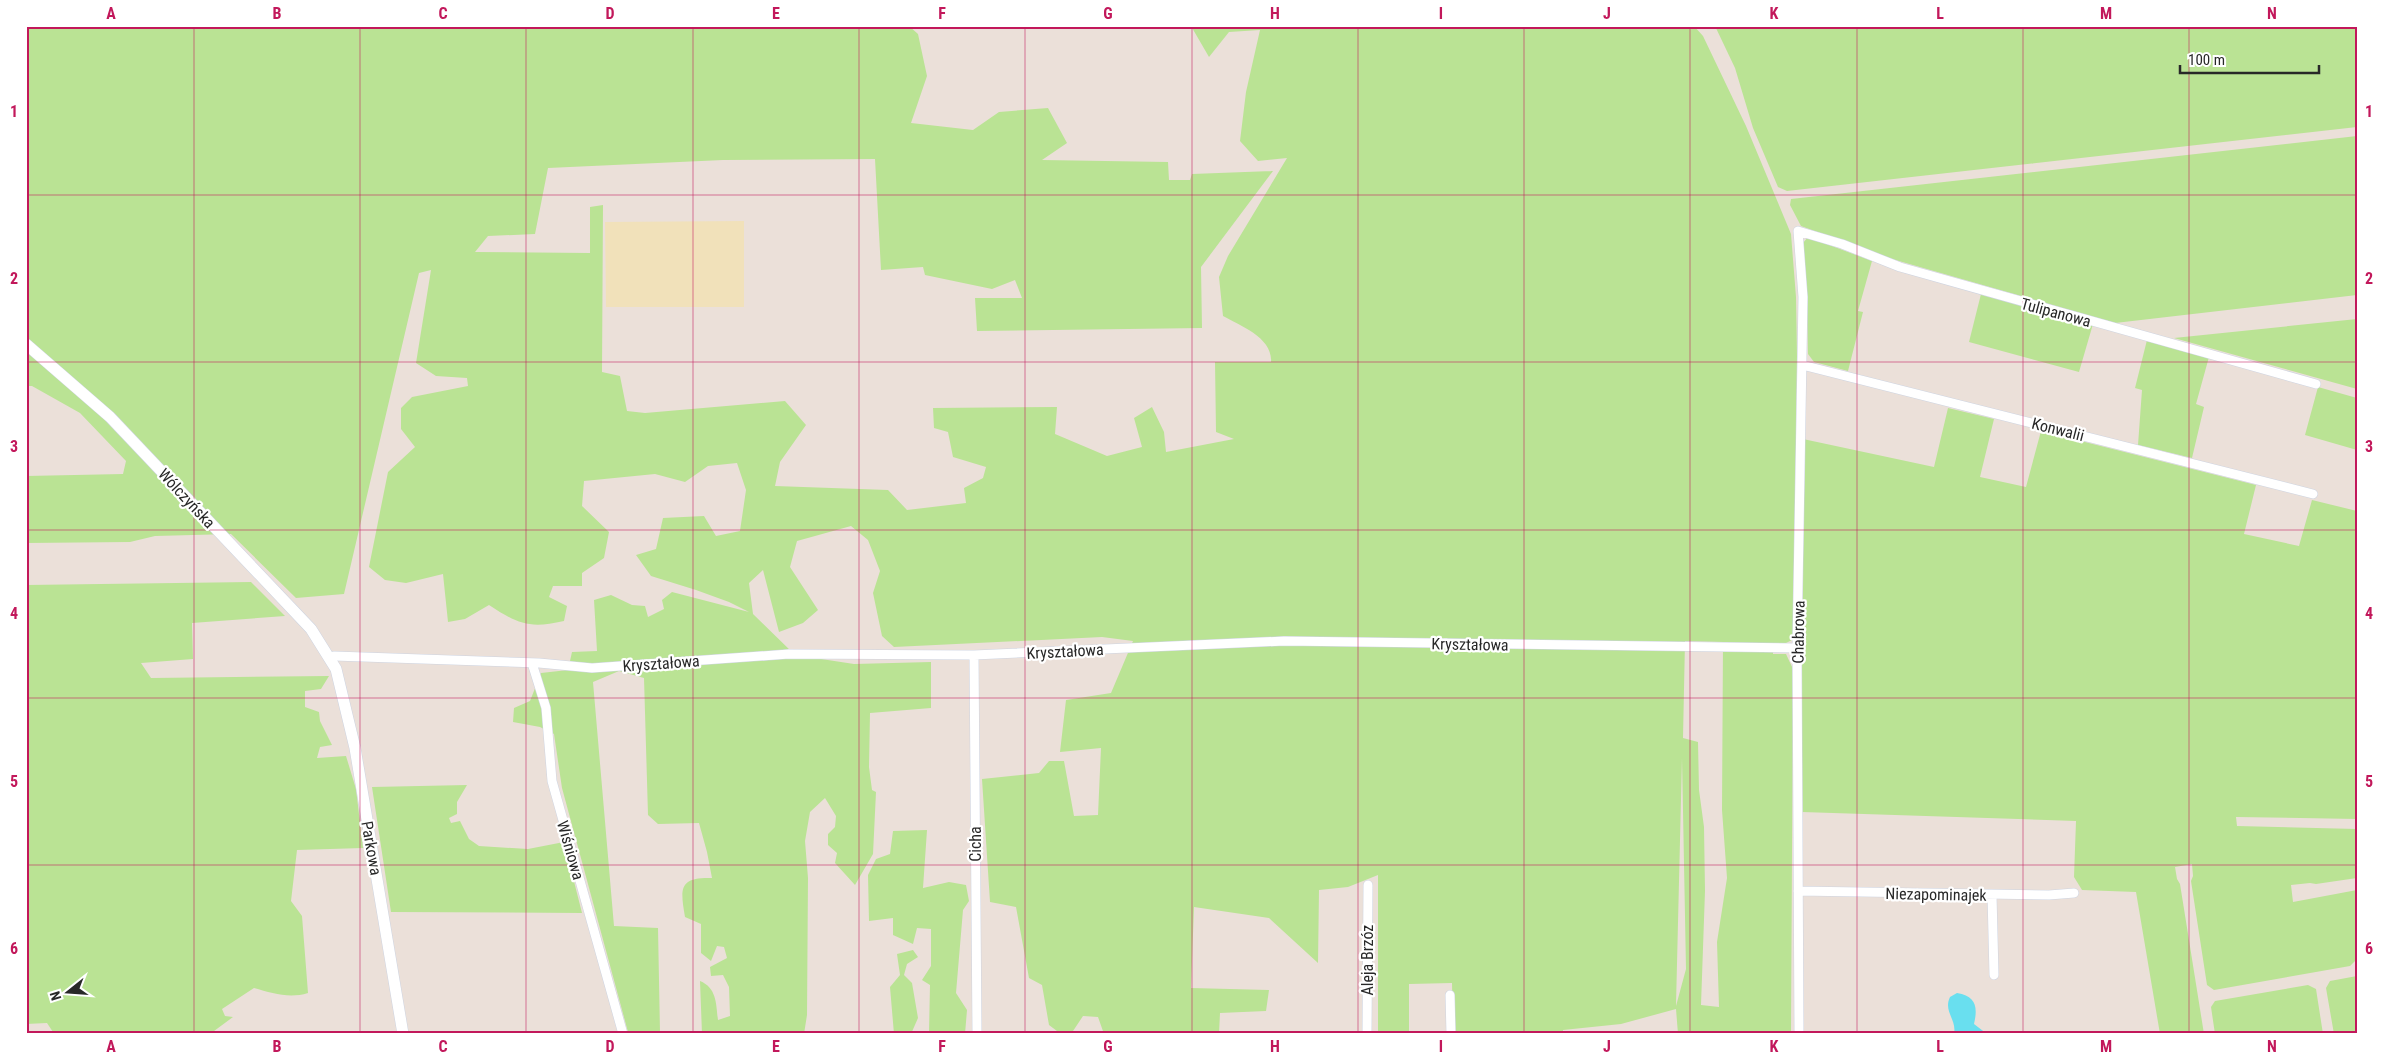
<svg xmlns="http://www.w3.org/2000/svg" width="2383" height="1060" viewBox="0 0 2383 1060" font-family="'Roboto Condensed',sans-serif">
  <rect width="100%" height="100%" fill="#ebe0d9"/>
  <path fill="#bae394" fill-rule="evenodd" d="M 26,26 L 909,26 L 918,34 L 927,76 L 911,123 L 973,130 L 999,112 L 1048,108 L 1067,143 L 1042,160 L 1168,162 L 1169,180 L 1190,180 L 1192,174 L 1273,171 L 1201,267 L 1202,328 L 977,331 L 975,298 L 1022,298 L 1015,280 L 992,289 L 925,275 L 923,267 L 881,270 L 875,159 L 723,160 L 548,168 L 535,234 L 488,236 L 475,252 L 590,253 L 590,207 L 603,205 L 602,372 L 620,376 L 627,411 L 645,413 L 785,401 L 806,425 L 780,462 L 775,486 L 888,490 L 907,510 L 966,503 L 964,488 L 983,478 L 986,467 L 953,457 L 948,432 L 934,428 L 933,408 L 1057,407 L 1055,434 L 1107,456 L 1142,447 L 1134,418 L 1152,407 L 1164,432 L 1166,452 L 1234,439 L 1216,432 L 1215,362 L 1271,362 C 1273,338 1241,326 1223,316 L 1219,277 L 1228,256 L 1287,158 L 1258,161 L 1240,141 L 1246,92 L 1260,30 L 1229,32 L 1209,57 L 1191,26 L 1666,26 L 1668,29 L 1694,26 L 1703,36 L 1746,126 L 1791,234 L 1796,297 L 1797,357 L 1794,639 L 1786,643 L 1773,643 L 1773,654 L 1786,654 L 1793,669 L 1791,1034 L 1678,1034 L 1676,1009 L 1621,1024 L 1563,1030 L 1563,1034 L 1453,1034 L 1452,983 L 1409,984 L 1409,1034 L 1378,1034 L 1378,875 L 1348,887 L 1319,890 L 1318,963 L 1269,918 L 1194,907 L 1191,988 L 1269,990 L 1266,1011 L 1220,1013 L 1219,1034 L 1104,1034 L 1098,1017 L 1083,1016 L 1071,1034 L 1061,1034 L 1049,1025 L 1042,985 L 1029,978 L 1016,907 L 990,902 L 982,779 L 1039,773 L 1049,761 L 1064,761 L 1074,816 L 1098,815 L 1101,748 L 1060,752 L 1066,700 L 1111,693 L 1133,641 L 1102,637 L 894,647 L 882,636 L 873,593 L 880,571 L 868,540 L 851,526 L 797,541 L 790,567 L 818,610 L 803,623 L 779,632 L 763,570 L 749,583 L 753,614 L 795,655 L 854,664 L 931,662 L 931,708 L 870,713 L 869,767 L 872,790 L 876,792 L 873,854 L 855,885 L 835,863 L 837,853 L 828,845 L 828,834 L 835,827 L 836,816 L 825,798 L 810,812 L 805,841 L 808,878 L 807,1015 L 804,1034 L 702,1034 L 700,981 C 717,988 716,1004 718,1020 L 730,1016 L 729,987 L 723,975 L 711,976 L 710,967 L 727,958 L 724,947 L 717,946 L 711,961 L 701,953 L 701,924 L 685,917 C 680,888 679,877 712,878 L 707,852 L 699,823 L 658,824 L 648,815 L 644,678 L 619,671 L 593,682 L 614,926 L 658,928 L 660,1032 L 628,1032 L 562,788 L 554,734 L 540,727 L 513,722 L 514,708 L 530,701 L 541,673 L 568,670 L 572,652 L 597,651 L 594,600 L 611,595 L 632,605 L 645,606 L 648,617 L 664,609 L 662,600 L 672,592 L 749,612 L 729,602 L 696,590 L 651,576 L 636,555 L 656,549 L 663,518 L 704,516 L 716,536 L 740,531 L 746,490 L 737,463 L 708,466 L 685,482 L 655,474 L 584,481 L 582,506 L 609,532 L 604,558 L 582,573 L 582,586 L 553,586 L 549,597 L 567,606 L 564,621 C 529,629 518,624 489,605 L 465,619 L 448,622 L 443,574 L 406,583 L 385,580 L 369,567 L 388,472 L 415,447 L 401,429 L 401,408 L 412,397 L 468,386 L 467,378 L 436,376 L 416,363 L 431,270 L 419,273 L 344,594 L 296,598 L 231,534 L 155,536 L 130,542 L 26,543 L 26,476 L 123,474 L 126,461 L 80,413 L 32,386 L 26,386 ZM 1685,641 L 1723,642 L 1722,810 L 1727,878 L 1717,942 L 1719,1007 L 1701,1005 L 1705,891 L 1704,827 L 1699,790 L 1698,742 L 1683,738 ZM 1682,758 L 1686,969 L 1676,1006 L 1676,1005 Z
    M 1715,26 L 2357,26 L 2357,127 L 1787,191 L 1778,187 L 1753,128 L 1735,68 Z
    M 2357,136 L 2357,295 L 2115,323 L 1885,257 L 1801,226 L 1790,205 L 1791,199 Z
    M 1808,237 L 1872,261 L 1858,311 L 1863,312 L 1848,371 L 1814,362 L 1808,354 L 1807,297 L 1803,243 Z
    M 1981,294 L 2093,324 L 2079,372 L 1969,342 Z
    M 2357,319 L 2357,389 L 2174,338 Z
    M 2147,340 L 2209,357 L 2196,404 L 2204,407 L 2192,458 L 2138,445 L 2142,390 L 2135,388 Z
    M 2318,387 L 2357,398 L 2357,450 L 2305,435 Z
    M 1948,408 L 1994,419 L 1980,477 L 2026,487 L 2041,431 L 2256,485 L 2244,534 L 2299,546 L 2312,500 L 2357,511 L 2357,819 L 2236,817 L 2237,826 L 2357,829 L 2357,878 L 2316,884 L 2310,883 L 2291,885 L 2293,902 L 2357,890 L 2356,960 L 2350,966 L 2214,990 L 2207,985 L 2191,881 L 2193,876 L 2192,864 L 2175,867 L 2177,879 L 2180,884 L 2204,1034 L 2160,1034 L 2136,892 L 2082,890 L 2074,877 L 2076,821 L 1802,812 L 1801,648 L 1803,439 L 1934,467 Z
    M 251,582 L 285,616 L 192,623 L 193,659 L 141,663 L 151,678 L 329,676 L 321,689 L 305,691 L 305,707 L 319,712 L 320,721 L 332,745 L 320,747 L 317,758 L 346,756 L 356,789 L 363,848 L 297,850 L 291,901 L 302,916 L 308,993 C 289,999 272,993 254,988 L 222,1009 L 225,1016 L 233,1017 L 210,1034 L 51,1034 L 53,1032 L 47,1023 L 26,1024 L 26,585 Z
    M 467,785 L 457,802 L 457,814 L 449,818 L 451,823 L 460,821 L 469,839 L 479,846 L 528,849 L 564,842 L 582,913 L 391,912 L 372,787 Z
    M 927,830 L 923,888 L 949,882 L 966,885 L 969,901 L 963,910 L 956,993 L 967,1010 L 965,1034 L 929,1034 L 930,985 L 922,980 L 931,966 L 931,929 L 917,928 L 913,944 L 893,935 L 893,918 L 869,921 L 868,875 L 876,859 L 890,854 L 893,831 Z
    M 913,950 L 918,957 L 907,964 L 904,975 L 912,983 L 918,1018 L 911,1034 L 894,1034 L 890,987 L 900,975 L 897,954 Z
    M 2357,976 L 2357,1034 L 2334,1034 L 2326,988 L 2330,981 Z
    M 2308,985 L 2316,989 L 2323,1034 L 2215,1034 L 2211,1007 L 2215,1001 Z"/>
  <path fill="#f1e1ba" d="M 744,221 L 744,307 L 606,307 L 605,222 Z"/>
  <path fill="#69dfef" d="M 1957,993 C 1976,996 1978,1007 1974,1024 L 1987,1034 L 1954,1034 C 1957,1019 1943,1012 1950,997 Z"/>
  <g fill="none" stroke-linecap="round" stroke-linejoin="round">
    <defs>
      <path id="minor" d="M 1802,365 L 2313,494
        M 974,655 L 977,1034
        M 334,656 L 539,663 L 592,668 L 789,654 L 974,655 L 1284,641 L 1797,648
        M 532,663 L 546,708 L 552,781 L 623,1034
        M 1798,891 L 2049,895 L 2074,893
        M 1992,895 L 1994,975
        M 1450,995 L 1451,1034
        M 1367,1034 L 1368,885
        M 1799,1034 L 1797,648 L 1803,297 L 1798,231 L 1842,244 L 1900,267 L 2316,384"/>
      <path id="tertiary" d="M 26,344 L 110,417 L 311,629 L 336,669 L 355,748 L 403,1034"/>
    </defs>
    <use href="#minor" stroke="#ced4e1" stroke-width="10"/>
    <use href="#tertiary" stroke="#ced4e1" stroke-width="12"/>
    <use href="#minor" stroke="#fff" stroke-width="9"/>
    <use href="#tertiary" stroke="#fff" stroke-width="11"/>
  </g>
  <path fill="none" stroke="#c2185b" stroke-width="1" stroke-opacity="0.55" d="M 194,26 L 194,1034M 360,26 L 360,1034M 526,26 L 526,1034M 693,26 L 693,1034M 859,26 L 859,1034M 1025,26 L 1025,1034M 1192,26 L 1192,1034M 1358,26 L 1358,1034M 1524,26 L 1524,1034M 1690,26 L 1690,1034M 1857,26 L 1857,1034M 2023,26 L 2023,1034M 2189,26 L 2189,1034M 26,195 L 2357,195M 26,362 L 2357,362M 26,530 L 2357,530M 26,698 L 2357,698M 26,865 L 2357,865"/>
  <g text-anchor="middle" stroke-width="4.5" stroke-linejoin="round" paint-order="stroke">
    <g font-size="16" fill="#282828" stroke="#fff">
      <text transform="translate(2056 312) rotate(15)" y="6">Tulipanowa</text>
      <text transform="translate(2058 429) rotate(14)" y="6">Konwalii</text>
      <text transform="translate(187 498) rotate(47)" y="6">Wólczyńska</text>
      <text transform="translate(1798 632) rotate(-89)" y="6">Chabrowa</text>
      <text transform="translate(1470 644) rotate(1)" y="6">Kryształowa</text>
      <text transform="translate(1065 651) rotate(-3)" y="6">Kryształowa</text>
      <text transform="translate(661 663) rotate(-4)" y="6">Kryształowa</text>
      <text transform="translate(975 844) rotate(-90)" y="6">Cicha</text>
      <text transform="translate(372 848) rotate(80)" y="6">Parkowa</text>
      <text transform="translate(571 850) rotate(74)" y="6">Wiśniowa</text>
      <text transform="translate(1936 894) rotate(1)" y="6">Niezapominajek</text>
      <text transform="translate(1367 960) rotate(-90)" y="6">Aleja Brzóz</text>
    </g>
  </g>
  <rect width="2383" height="1060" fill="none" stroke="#ffffff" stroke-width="55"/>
  <g transform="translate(68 992) rotate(253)" stroke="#ffffff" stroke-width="4" paint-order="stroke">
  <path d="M0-4L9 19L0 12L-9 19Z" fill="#282828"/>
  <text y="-8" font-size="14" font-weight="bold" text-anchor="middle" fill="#282828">N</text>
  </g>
  <path d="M2180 65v8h139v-8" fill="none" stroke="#282828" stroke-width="2.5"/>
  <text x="2188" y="65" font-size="15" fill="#282828" stroke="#ffffff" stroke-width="4" paint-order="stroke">100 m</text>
  <rect x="28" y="28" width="2328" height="1004" fill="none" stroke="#c2185b" stroke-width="2"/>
  <g font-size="16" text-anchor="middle" font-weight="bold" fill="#c2185b">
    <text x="111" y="19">A</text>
    <text x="277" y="19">B</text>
    <text x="443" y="19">C</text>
    <text x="610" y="19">D</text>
    <text x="776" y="19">E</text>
    <text x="942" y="19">F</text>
    <text x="1108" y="19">G</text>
    <text x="1275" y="19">H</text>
    <text x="1441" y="19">I</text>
    <text x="1607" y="19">J</text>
    <text x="1774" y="19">K</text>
    <text x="1940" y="19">L</text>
    <text x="2106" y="19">M</text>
    <text x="2272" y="19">N</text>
    <text x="14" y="117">1</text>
    <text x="2369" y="117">1</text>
    <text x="14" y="284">2</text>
    <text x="2369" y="284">2</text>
    <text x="14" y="452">3</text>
    <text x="2369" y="452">3</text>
    <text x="14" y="619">4</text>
    <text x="2369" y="619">4</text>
    <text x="14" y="787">5</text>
    <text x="2369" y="787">5</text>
    <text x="14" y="954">6</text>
    <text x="2369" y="954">6</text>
    <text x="111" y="1052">A</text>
    <text x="277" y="1052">B</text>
    <text x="443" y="1052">C</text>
    <text x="610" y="1052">D</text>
    <text x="776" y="1052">E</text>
    <text x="942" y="1052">F</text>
    <text x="1108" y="1052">G</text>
    <text x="1275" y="1052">H</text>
    <text x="1441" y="1052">I</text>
    <text x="1607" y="1052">J</text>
    <text x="1774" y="1052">K</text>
    <text x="1940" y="1052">L</text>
    <text x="2106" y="1052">M</text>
    <text x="2272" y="1052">N</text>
  </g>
</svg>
